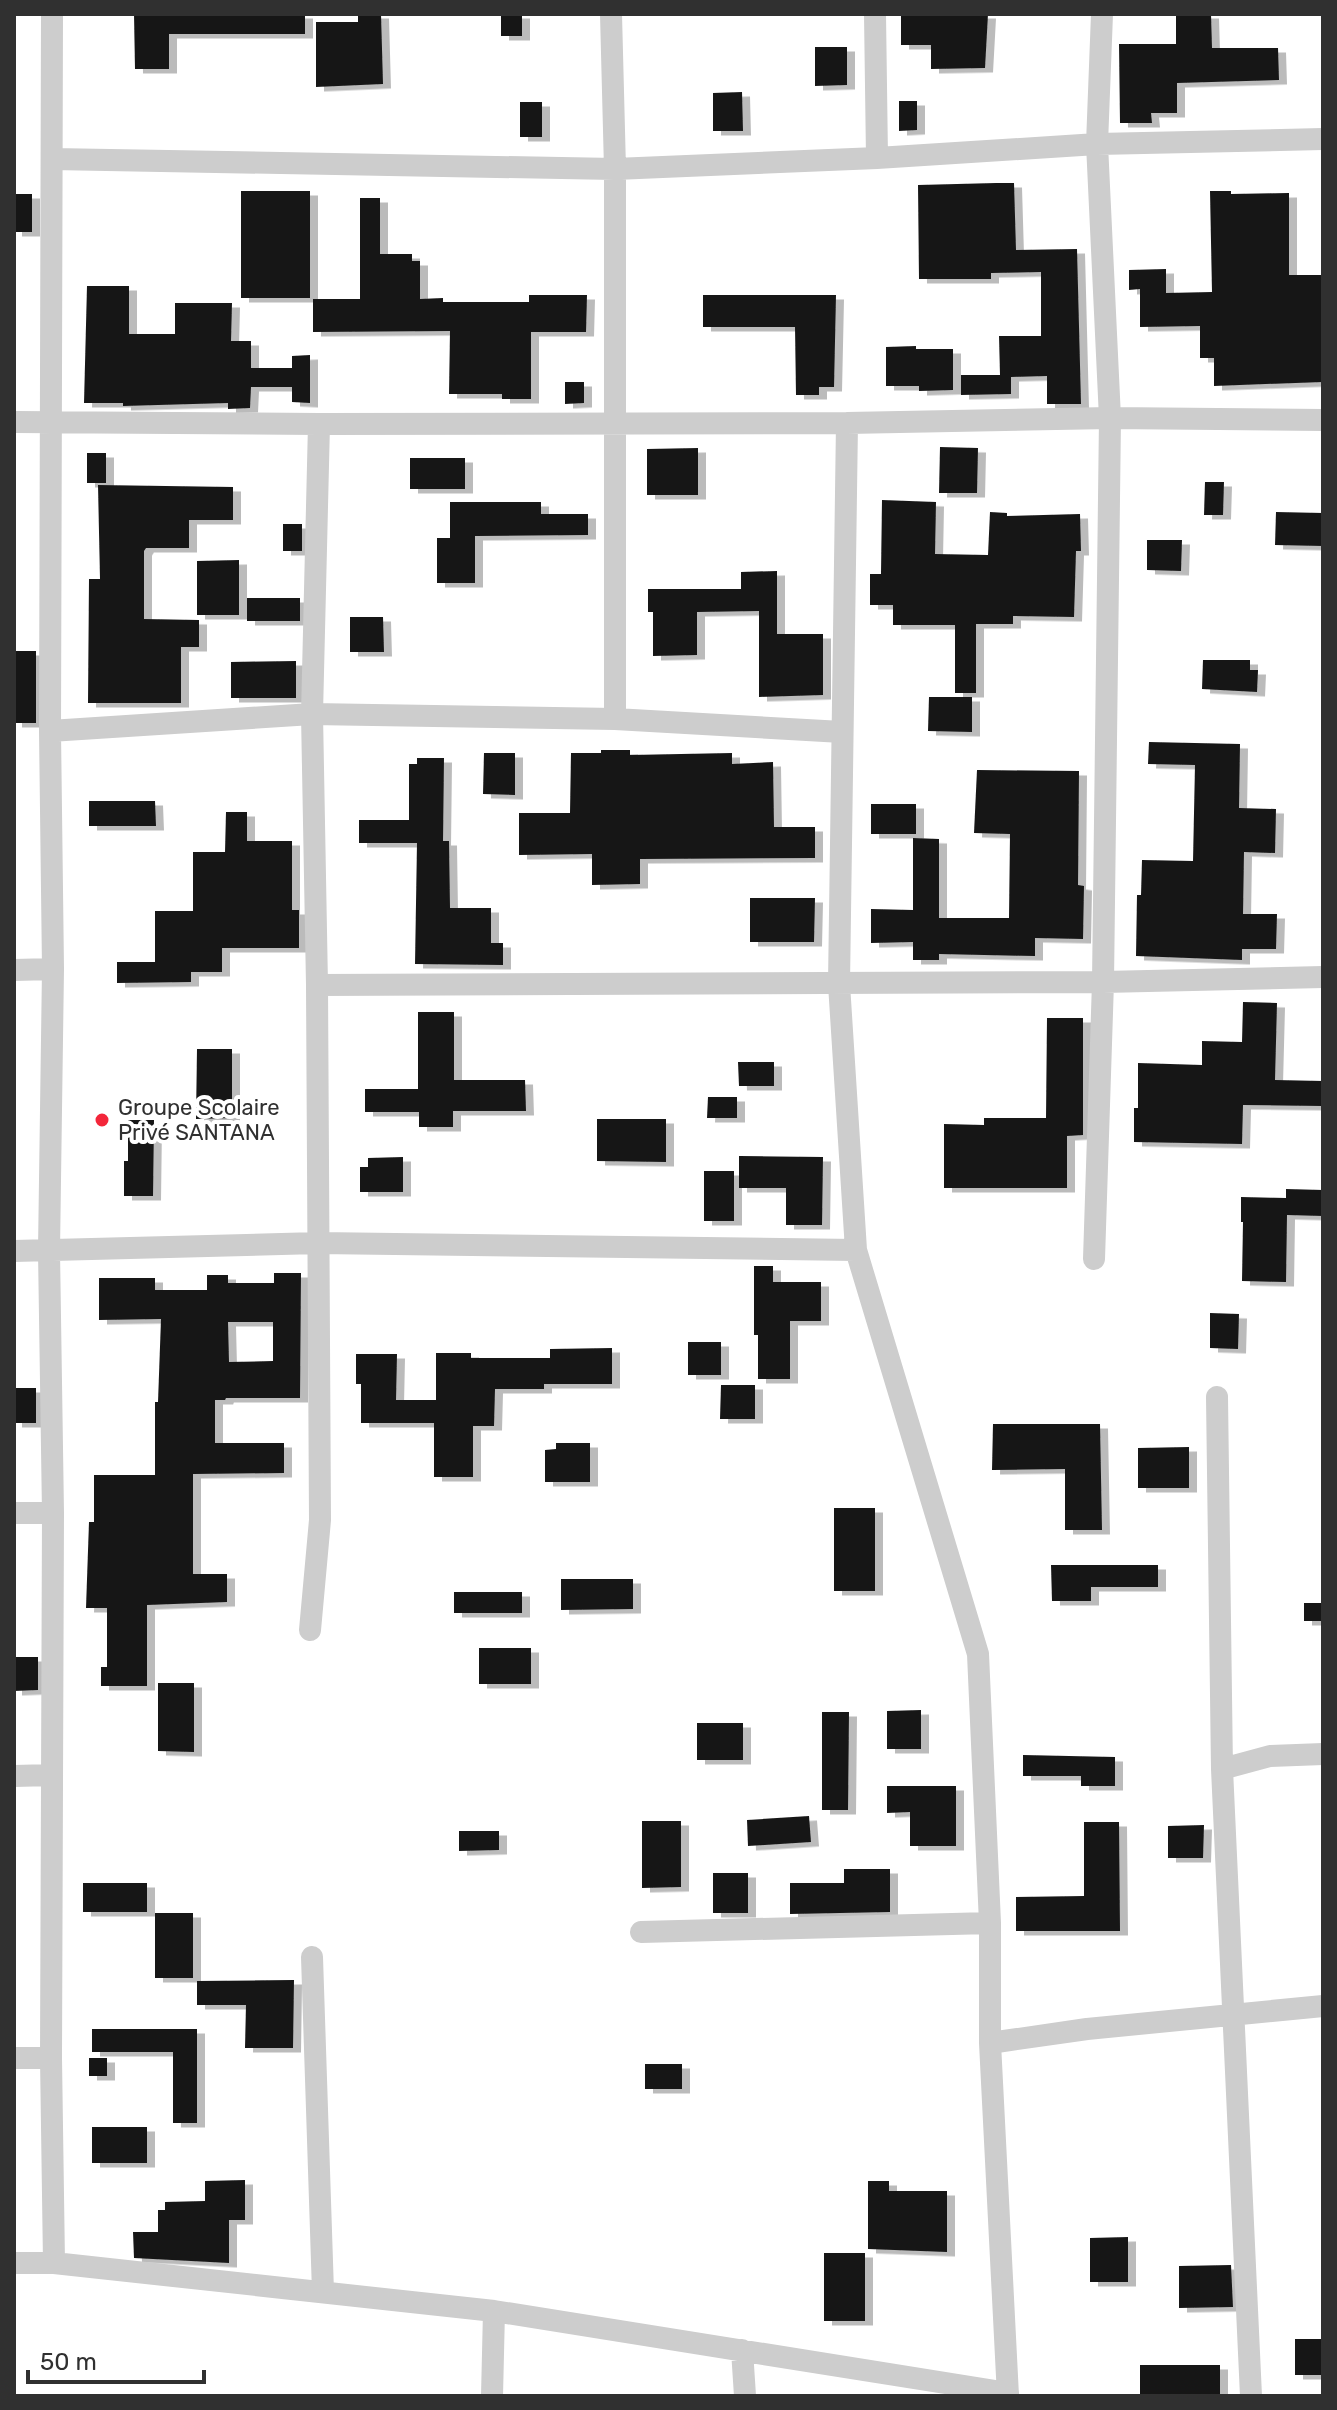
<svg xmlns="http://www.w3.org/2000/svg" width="1337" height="2410" viewBox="0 0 1337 2410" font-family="Rubik,sans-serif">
  <defs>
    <filter id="shadow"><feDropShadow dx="8" dy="4.5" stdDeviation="0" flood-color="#0004"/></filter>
  </defs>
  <rect width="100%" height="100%" fill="#fff"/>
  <path fill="#171717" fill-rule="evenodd" filter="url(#shadow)" d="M 134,14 L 305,14 L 305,34 L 169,34 L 169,69 L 135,69 Z
    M 358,14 L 381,14 L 383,84 L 316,87 L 316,22 L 358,22 Z
    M 501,14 L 522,14 L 522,36 L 501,36 Z
    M 901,14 L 988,14 L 985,68 L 931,69 L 931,45 L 901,45 Z
    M 1176,14 L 1211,14 L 1212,48 L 1278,48 L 1279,80 L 1177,83 L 1177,113 L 1151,113 L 1152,123 L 1120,123 L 1119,44 L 1176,44 Z
    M 815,47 L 847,47 L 847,85 L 815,86 Z
    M 742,92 L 743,131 L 713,131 L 713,93 Z
    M 899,101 L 917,101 L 917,130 L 899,131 Z
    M 520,102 L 542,102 L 542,137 L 520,137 Z
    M 996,183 L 1014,183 L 1016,250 L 1077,249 L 1081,404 L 1047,404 L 1047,376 L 1011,377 L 1011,394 L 961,395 L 961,375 L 1000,375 L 999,336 L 1041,336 L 1041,272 L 991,273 L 991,279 L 919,279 L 918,185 Z
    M 241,191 L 310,191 L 310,298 L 241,298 Z
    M 1210,191 L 1231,191 L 1231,194 L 1289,193 L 1289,275 L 1323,275 L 1323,382 L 1214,386 L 1214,358 L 1200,358 L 1200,326 L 1140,327 L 1140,289 L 1129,290 L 1129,270 L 1166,269 L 1166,293 L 1212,292 Z
    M 14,194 L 32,194 L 32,232 L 14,232 Z
    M 360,198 L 380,198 L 380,254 L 412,254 L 412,261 L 420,261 L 420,299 L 443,298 L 443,302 L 529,302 L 529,295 L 587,295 L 586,332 L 531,332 L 531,399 L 502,399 L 502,394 L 449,394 L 450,331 L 313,332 L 313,299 L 360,299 Z
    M 87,286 L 129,286 L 129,334 L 175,334 L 175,303 L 232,303 L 231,341 L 251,341 L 251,368 L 292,368 L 292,356 L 310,355 L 310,403 L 292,402 L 292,387 L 251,387 L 250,408 L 228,409 L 228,403 L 123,406 L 123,403 L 84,403 Z
    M 703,295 L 836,295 L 834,387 L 819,387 L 819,395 L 796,395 L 795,327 L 703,327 Z
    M 916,346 L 916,349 L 953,349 L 953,390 L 919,391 L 919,386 L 886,386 L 886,347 Z
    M 565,382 L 584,382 L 584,403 L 565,404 Z
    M 940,447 L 978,448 L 977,493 L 939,493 Z
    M 698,448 L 698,495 L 647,495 L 647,449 Z
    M 87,453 L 106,453 L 106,483 L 87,483 Z
    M 410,458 L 465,458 L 465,489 L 410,489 Z
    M 1205,482 L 1224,482 L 1223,515 L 1204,515 Z
    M 98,485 L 233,487 L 233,520 L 189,520 L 189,548 L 146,548 L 144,551 L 144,619 L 199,620 L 199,647 L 181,647 L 181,703 L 88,703 L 89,579 L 100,579 Z
    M 882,500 L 936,502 L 935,554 L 988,555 L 990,512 L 1007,513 L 1007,516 L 1080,514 L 1081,551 L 1076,551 L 1074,617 L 1013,616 L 1013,624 L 976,624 L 976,693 L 955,693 L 955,625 L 893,625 L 893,605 L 870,605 L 870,574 L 881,574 Z
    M 450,502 L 541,502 L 541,514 L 588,514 L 588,535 L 475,536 L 475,583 L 437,583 L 437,538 L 450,538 Z
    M 1276,512 L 1323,513 L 1323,546 L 1275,545 Z
    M 283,524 L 302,524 L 302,551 L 283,551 Z
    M 1147,540 L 1182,540 L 1181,571 L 1147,570 Z
    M 239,560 L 239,615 L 197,615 L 197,561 Z
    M 777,571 L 777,634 L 823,634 L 823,695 L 759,697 L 759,611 L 697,612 L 697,655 L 653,656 L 653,612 L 648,612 L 648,589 L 741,589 L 741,572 Z
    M 247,598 L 300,598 L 300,621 L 247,621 Z
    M 350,617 L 383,617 L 384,652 L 350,652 Z
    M 14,651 L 36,651 L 36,723 L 14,723 Z
    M 1203,660 L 1250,660 L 1250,670 L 1258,670 L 1257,692 L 1202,689 Z
    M 296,661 L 296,698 L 231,698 L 231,662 Z
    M 929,697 L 972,697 L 972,732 L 928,731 Z
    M 1149,742 L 1240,744 L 1239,808 L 1276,809 L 1275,853 L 1244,852 L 1243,914 L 1277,914 L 1276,949 L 1242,949 L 1242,960 L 1136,956 L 1137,895 L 1141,895 L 1142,860 L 1193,861 L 1195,765 L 1148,764 Z
    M 601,750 L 630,750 L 630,755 L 732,753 L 732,764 L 773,762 L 774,827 L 815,827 L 815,858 L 640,859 L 640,884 L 592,885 L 592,854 L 519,855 L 519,813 L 570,813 L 571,753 L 601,753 Z
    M 484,753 L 515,753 L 515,795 L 483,794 Z
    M 417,758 L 444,758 L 443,841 L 449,841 L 450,908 L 491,908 L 491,943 L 503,943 L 503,965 L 415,964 L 417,843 L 359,843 L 359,820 L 409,820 L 409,764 L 417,764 Z
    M 977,770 L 1079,771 L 1078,885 L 1084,886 L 1083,939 L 1035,938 L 1035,956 L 939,954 L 939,960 L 913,960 L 913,942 L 871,943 L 871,909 L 913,910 L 913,838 L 939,839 L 939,918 L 1009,918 L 1010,834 L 974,833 Z
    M 89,801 L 155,801 L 156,826 L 89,826 Z
    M 871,804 L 916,804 L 916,834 L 871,834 Z
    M 226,812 L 247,812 L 247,841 L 292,841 L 292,910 L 299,910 L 299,948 L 222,948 L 222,972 L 191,972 L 191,982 L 117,983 L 117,962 L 155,962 L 155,911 L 193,911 L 193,852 L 225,852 Z
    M 750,898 L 815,898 L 814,942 L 750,942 Z
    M 1243,1002 L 1277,1003 L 1275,1080 L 1323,1081 L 1323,1106 L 1243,1105 L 1242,1144 L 1134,1142 L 1134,1108 L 1138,1108 L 1138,1063 L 1202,1065 L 1202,1041 L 1242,1042 Z
    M 418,1012 L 454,1012 L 454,1080 L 525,1080 L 526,1111 L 453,1111 L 453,1127 L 419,1127 L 419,1112 L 365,1112 L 365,1089 L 418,1089 Z
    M 1047,1018 L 1083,1018 L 1083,1135 L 1067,1136 L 1067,1188 L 944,1188 L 944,1124 L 984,1125 L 984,1118 L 1046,1118 Z
    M 197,1049 L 232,1049 L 232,1118 L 196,1119 Z
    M 738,1062 L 774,1062 L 774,1086 L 739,1086 Z
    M 708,1097 L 737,1097 L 737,1118 L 707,1118 Z
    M 597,1119 L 666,1119 L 666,1162 L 597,1161 Z
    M 128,1120 L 154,1120 L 153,1196 L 124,1196 L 124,1161 L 128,1161 Z
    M 739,1156 L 823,1157 L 822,1225 L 786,1225 L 786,1188 L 739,1188 Z
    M 403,1157 L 403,1192 L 360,1192 L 360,1167 L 368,1167 L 368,1158 Z
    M 704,1171 L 734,1171 L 734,1221 L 704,1221 Z
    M 1286,1189 L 1323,1190 L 1323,1216 L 1287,1215 L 1286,1282 L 1242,1281 L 1243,1222 L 1241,1222 L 1241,1197 L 1286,1198 Z
    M 754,1266 L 773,1266 L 773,1282 L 821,1282 L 821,1321 L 790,1321 L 790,1379 L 758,1379 L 758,1335 L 754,1335 Z
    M 274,1273 L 301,1273 L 300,1398 L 226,1398 L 225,1400 L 215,1400 L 215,1443 L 284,1443 L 284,1473 L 193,1474 L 193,1574 L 227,1574 L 227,1602 L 147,1605 L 147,1686 L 101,1686 L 101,1667 L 107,1667 L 107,1608 L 86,1608 L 89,1522 L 94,1522 L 94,1475 L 155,1475 L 155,1402 L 158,1402 L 161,1319 L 99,1320 L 99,1278 L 155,1278 L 155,1290 L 207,1290 L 207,1275 L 228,1275 L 228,1283 L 274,1283 ZM 228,1322 L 273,1322 L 273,1361 L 229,1362 Z
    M 1210,1313 L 1239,1314 L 1238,1349 L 1210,1348 Z
    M 688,1342 L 721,1342 L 721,1375 L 688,1375 Z
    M 612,1348 L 612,1384 L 544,1384 L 544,1389 L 495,1389 L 494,1426 L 473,1426 L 473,1477 L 434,1477 L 434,1423 L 361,1423 L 361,1384 L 356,1384 L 356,1354 L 397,1354 L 396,1400 L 436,1400 L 436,1353 L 471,1353 L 471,1358 L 550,1358 L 550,1349 Z
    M 721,1385 L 755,1385 L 755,1419 L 720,1419 Z
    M 14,1388 L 36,1388 L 36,1423 L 14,1423 Z
    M 993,1424 L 1100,1424 L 1102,1530 L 1065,1530 L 1065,1469 L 992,1470 Z
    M 556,1443 L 590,1443 L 590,1482 L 545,1482 L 545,1450 L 556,1449 Z
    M 1189,1447 L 1189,1488 L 1138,1488 L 1138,1448 Z
    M 834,1508 L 875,1508 L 875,1591 L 834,1591 Z
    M 1051,1565 L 1158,1565 L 1158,1587 L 1091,1587 L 1091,1601 L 1052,1601 Z
    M 561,1579 L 633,1579 L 633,1609 L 561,1610 Z
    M 454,1592 L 522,1592 L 522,1613 L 454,1613 Z
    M 1304,1603 L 1323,1603 L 1323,1621 L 1304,1621 Z
    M 479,1648 L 531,1648 L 531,1684 L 479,1684 Z
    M 14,1657 L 38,1657 L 38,1690 L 14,1691 Z
    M 158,1683 L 194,1683 L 194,1752 L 158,1751 Z
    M 921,1710 L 921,1749 L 887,1749 L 887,1711 Z
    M 822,1712 L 849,1712 L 848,1810 L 822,1810 Z
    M 697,1723 L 743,1723 L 743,1760 L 697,1760 Z
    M 1023,1755 L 1115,1757 L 1115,1786 L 1081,1786 L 1081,1776 L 1023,1776 Z
    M 887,1786 L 956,1786 L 956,1846 L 910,1846 L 910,1812 L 887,1813 Z
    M 809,1816 L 811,1842 L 748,1846 L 747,1820 Z
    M 642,1821 L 681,1821 L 681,1887 L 642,1888 Z
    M 1084,1822 L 1119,1822 L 1120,1931 L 1016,1931 L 1016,1897 L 1084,1896 Z
    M 1204,1825 L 1203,1858 L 1168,1858 L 1168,1826 Z
    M 459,1831 L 499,1831 L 499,1850 L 459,1851 Z
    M 844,1869 L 890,1869 L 890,1912 L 790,1914 L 790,1883 L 844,1883 Z
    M 713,1873 L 748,1873 L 748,1913 L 713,1913 Z
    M 83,1883 L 147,1883 L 147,1912 L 83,1912 Z
    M 155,1913 L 193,1913 L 193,1978 L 155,1978 Z
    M 294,1980 L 293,2048 L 245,2048 L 246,2005 L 197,2005 L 197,1981 Z
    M 92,2029 L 197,2029 L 197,2123 L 173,2123 L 173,2052 L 92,2052 Z
    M 89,2058 L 107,2058 L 107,2076 L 89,2076 Z
    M 645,2064 L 682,2064 L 682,2089 L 645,2089 Z
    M 92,2127 L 147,2127 L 147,2163 L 92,2163 Z
    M 245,2180 L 245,2220 L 229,2220 L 229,2263 L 134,2258 L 133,2232 L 158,2232 L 158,2210 L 165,2210 L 165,2202 L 205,2201 L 205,2181 Z
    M 868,2181 L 889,2181 L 889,2191 L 947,2191 L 947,2252 L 868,2249 Z
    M 1128,2237 L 1128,2282 L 1090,2282 L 1090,2238 Z
    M 824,2253 L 865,2253 L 865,2321 L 824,2321 Z
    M 1231,2265 L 1233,2307 L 1179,2308 L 1179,2266 Z
    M 1295,2339 L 1323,2339 L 1323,2375 L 1295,2375 Z
    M 1140,2365 L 1220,2365 L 1220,2396 L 1140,2396 Z"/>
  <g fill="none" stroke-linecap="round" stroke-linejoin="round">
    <path stroke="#cdcdcd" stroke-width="22" d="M 52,14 L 50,731 L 53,969 L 49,1251 L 53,1513 L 51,2058 L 54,2263
      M 611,14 L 615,169 L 615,719
      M 875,14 L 877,158
      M 52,159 L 615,169 L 877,158 L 1097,144 L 1323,139
      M 14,422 L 319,424 L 847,423 L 1110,418 L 1323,420
      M 847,423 L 839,984 L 856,1250 L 978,1654 L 990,1923 L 990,2043 L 1008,2396
      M 50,731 L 312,714 L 615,719 L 842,732
      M 14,970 L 53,969
      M 317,985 L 1103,982 L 1323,977
      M 14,1251 L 318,1243 L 856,1250
      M 1094,1259 L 1103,982 L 1110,418 L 1097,144 L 1102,14
      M 1217,1397 L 1222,1769 L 1251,2396
      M 14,1513 L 53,1513
      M 310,1630 L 320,1520 L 317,985 L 312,714 L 319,424
      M 1222,1769 L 1270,1756 L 1323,1754
      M 14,1776 L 52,1775
      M 641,1932 L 990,1923
      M 312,1957 L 323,2292
      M 990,2043 L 1087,2029 L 1323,2006
      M 14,2058 L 51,2058
      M 14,2263 L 54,2263 L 494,2311 L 1008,2393
      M 742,2350 L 745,2396
      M 492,2396 L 494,2311"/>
  </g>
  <circle fill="#f3263a" stroke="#fff" stroke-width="3" cx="102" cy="1120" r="8"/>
  <g text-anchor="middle" stroke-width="8" stroke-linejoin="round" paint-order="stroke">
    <g font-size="22" fill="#303030" stroke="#fff" text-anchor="start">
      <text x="118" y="1115">Groupe Scolaire<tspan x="118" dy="25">Privé SANTANA</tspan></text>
    </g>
  </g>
  <rect width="1337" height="2410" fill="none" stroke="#303030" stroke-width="32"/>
  <path d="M28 2370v12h176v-12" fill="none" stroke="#303030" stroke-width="4"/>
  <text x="40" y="2370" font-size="24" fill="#303030" stroke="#ffffff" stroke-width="6" paint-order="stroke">50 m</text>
</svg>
